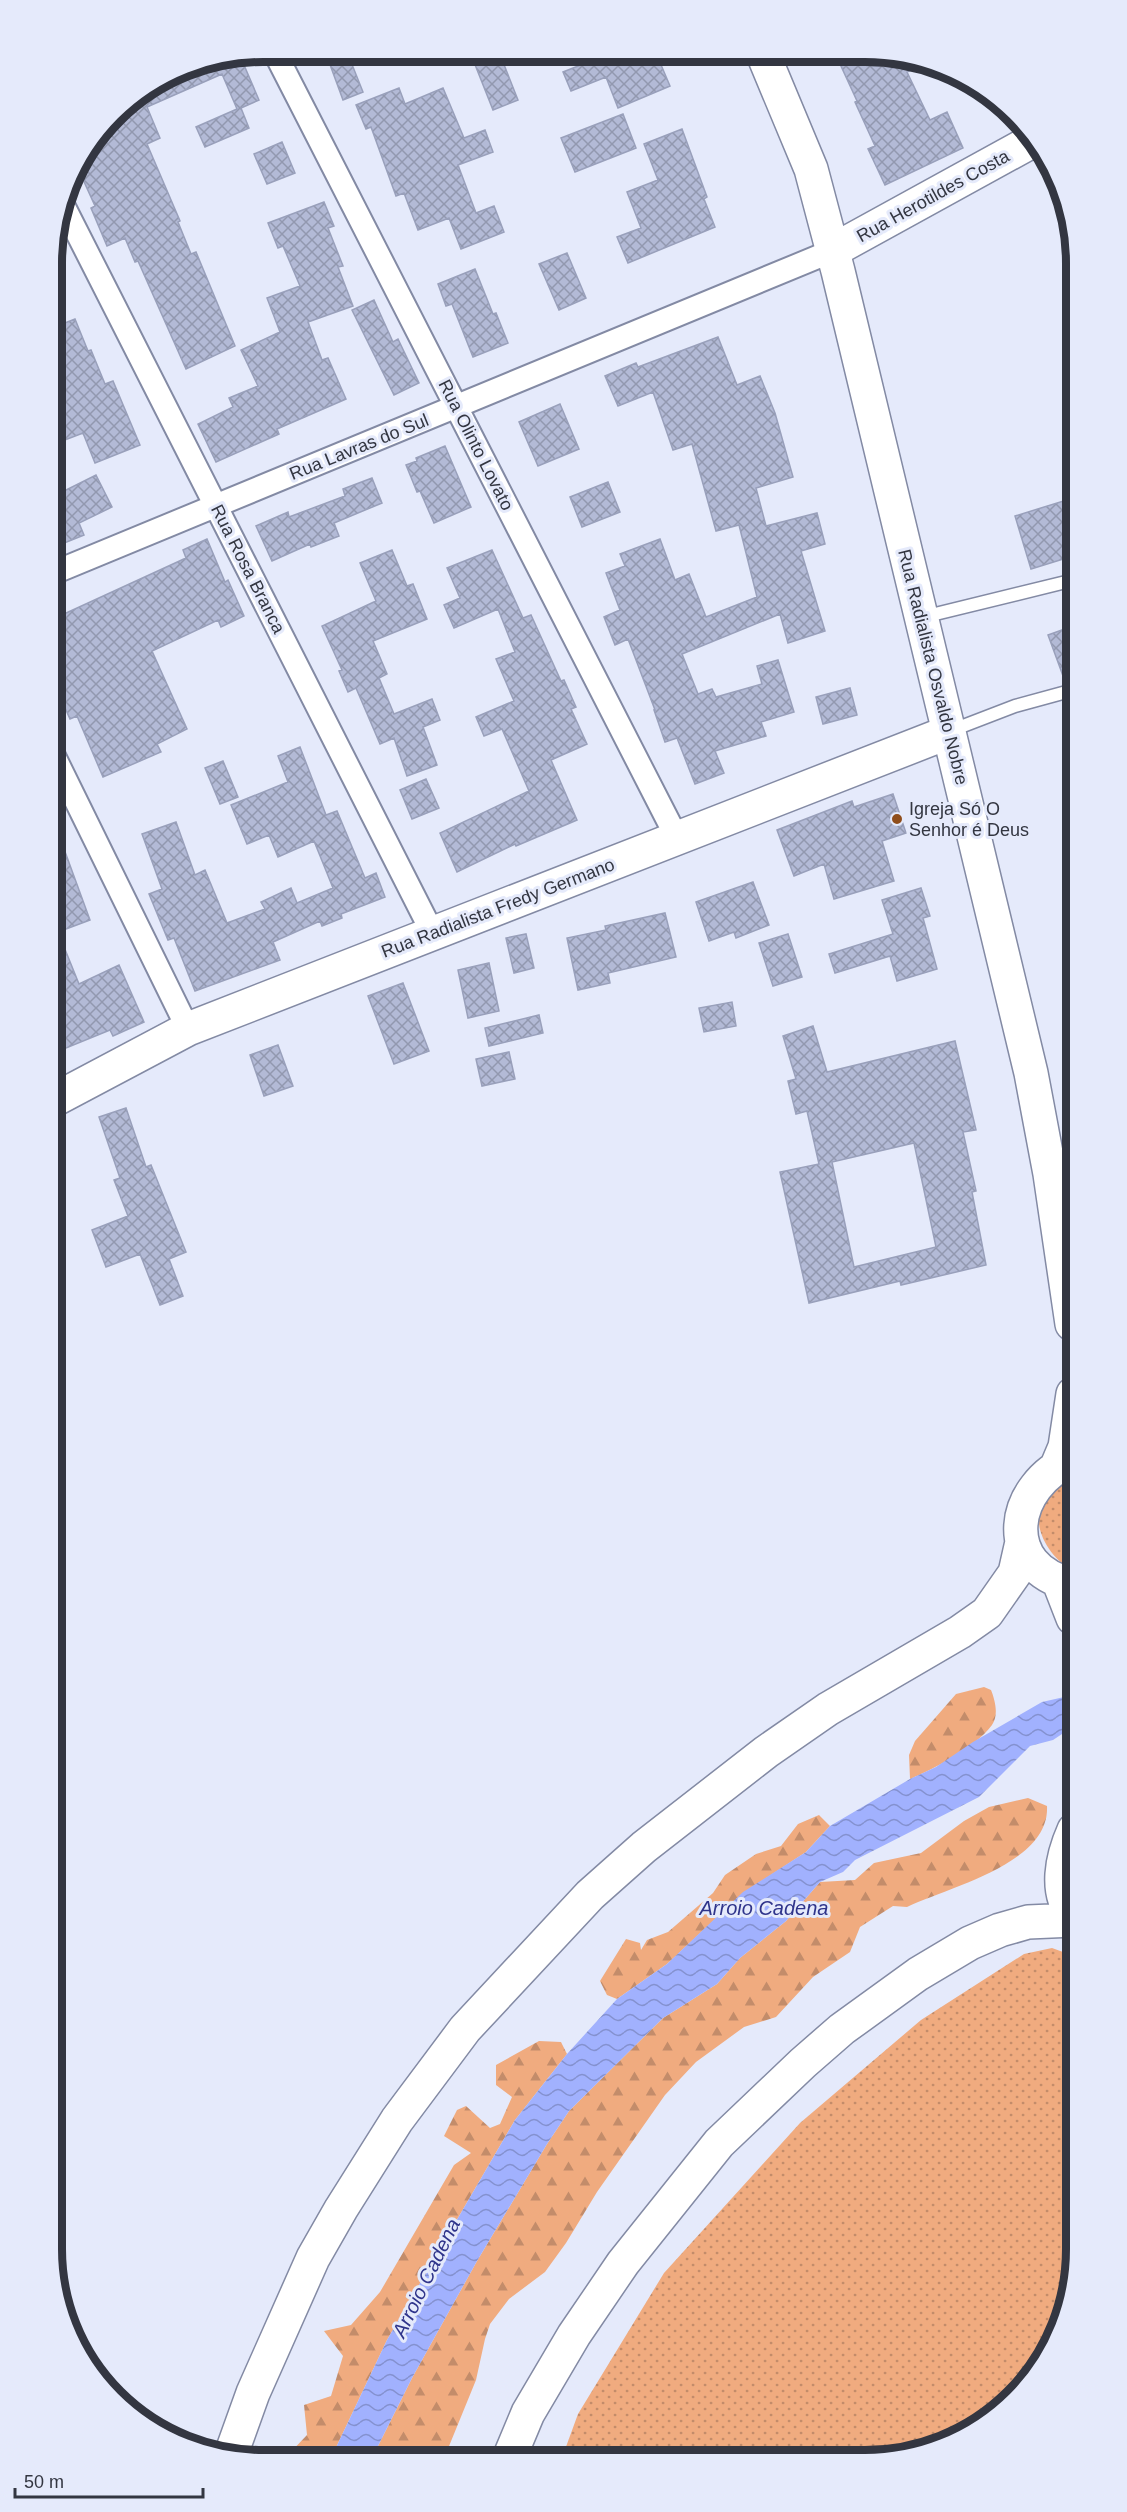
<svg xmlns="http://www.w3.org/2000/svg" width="1127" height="2512" viewBox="0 0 1127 2512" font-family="Helvetica,sans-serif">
  <defs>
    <pattern id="grass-dots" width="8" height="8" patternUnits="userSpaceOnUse" patternTransform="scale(1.5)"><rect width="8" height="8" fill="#f0ab7f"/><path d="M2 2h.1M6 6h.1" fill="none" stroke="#c38c6a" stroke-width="1.8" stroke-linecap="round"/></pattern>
    <pattern id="forest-firs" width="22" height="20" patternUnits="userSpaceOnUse" patternTransform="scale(1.5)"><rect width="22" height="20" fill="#f0ab7f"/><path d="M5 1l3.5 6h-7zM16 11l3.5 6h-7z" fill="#c38c6a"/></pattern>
    <pattern id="water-waves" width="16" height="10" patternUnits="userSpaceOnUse" patternTransform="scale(1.5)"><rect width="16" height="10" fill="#a1b1fe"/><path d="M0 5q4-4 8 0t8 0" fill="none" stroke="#8491cf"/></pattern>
    <pattern id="building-cross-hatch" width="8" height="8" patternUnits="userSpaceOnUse" patternTransform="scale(1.5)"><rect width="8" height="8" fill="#b3bad6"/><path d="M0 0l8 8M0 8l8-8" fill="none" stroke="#9298af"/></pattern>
  </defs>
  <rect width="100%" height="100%" fill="#e5eafb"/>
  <path fill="url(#grass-dots)" d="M 1073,1470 L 1073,1571 C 1051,1559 1028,1526 1044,1500 C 1051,1489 1064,1479 1073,1470 Z
    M 1052,1948 L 1074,1956 L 1076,2264 L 1060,2330 L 1032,2379 L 982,2425 L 920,2454 L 563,2455 L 578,2414 L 664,2273 L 800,2123 L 921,2020 L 1024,1954 Z"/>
  <path fill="url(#forest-firs)" d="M 984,1687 L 991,1690 C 995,1700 999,1715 992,1725 C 975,1748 935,1768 910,1779 L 909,1755 L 915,1741 L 956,1694 Z
    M 1028,1798 L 1047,1806 C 1050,1864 949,1887 907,1907 L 893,1906 L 860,1927 L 850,1952 L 813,1977 L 776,2017 L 744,2027 L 696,2062 L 665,2095 L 597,2192 L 566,2243 L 545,2272 L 509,2299 L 490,2324 L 485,2339 L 476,2380 L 445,2456 L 373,2456 L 412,2378 L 477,2261 L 547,2144 L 569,2111 L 663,2018 L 717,1984 L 740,1958 L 786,1921 L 820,1882 L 855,1880 L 874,1863 L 921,1853 L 964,1821 L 989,1807 Z
    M 819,1815 L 830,1826 L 806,1852 L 743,1893 L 667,1964 L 617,1999 L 607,1995 L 600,1981 L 626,1939 L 640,1943 L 641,1950 L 647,1940 L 668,1932 L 713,1893 L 725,1875 L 756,1854 L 781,1846 L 798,1824 Z
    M 539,2041 L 561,2042 L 567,2054 L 515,2120 L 387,2340 L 332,2456 L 286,2457 L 307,2435 L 304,2405 L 331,2396 L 343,2356 L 324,2331 L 351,2325 L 380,2292 L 454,2165 L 471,2153 L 444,2136 L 457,2110 L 466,2106 L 490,2128 L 500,2124 L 512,2097 L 496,2085 L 496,2065 Z"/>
  <path fill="url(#water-waves)" d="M 1073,1695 L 1074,1726 L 1053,1740 L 1030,1746 L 979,1797 L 855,1860 L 843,1872 L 820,1882 L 786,1921 L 740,1958 L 717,1984 L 663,2018 L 569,2111 L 547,2144 L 477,2261 L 412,2378 L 373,2456 L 332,2456 L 387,2340 L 515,2120 L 567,2054 L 617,1999 L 667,1964 L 743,1892 L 806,1852 L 830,1826 L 910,1779 L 936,1767 L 973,1742 L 1042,1702 Z"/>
  <path fill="url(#building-cross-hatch)" stroke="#99a0bb" stroke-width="1.5" fill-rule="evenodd" d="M 325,51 L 347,52 L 363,92 L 343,100 Z
    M 470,52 L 499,52 L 518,100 L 493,110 Z
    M 611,53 L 656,53 L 670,86 L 618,108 L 606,77 L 571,91 L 563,72 Z
    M 246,54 L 249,62 L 244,65 L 259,100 L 241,108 L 249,128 L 205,147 L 196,127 L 237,109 L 222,74 L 147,107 L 160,138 L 147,144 L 180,221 L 178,222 L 191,254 L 196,252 L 235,346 L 186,369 L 138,261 L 135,262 L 125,238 L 107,246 L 91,208 L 95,206 L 76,164 L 123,104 L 182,67 Z
    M 865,55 L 906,55 L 923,64 L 907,72 L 930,120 L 947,112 L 963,148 L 885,185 L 868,149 L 875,146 L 855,102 L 857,101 L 841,66 Z
    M 399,88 L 405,104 L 443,88 L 464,138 L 485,130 L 493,152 L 458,165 L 476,213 L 494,206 L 504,232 L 461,249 L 449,218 L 418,230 L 404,193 L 396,196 L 371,127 L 366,129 L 356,105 Z
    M 623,114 L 636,148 L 575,172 L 561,138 Z
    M 682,129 L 707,197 L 704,199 L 715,227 L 628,263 L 617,237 L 641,228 L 627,192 L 658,180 L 644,144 Z
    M 282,142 L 295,173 L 267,184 L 254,154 Z
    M 324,202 L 334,226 L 328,228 L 343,266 L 338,267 L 353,306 L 308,322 L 322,360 L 328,358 L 346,399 L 277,429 L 279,434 L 216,462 L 198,424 L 233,407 L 229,398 L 258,386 L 241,350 L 280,332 L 267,298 L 300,286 L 283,246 L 278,248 L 268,223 Z
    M 567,253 L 586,298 L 559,310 L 539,264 Z
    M 475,269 L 493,314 L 496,313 L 508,343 L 473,357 L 452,304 L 446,306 L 438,284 Z
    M 374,300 L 393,342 L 398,339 L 419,383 L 394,395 L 352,310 Z
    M 75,319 L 88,351 L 91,350 L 105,384 L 113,381 L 140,445 L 95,463 L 83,433 L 52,445 L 52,328 Z
    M 718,337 L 737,385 L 760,376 L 775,413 L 793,477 L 756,488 L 766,526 L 817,513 L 825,544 L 801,551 L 825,631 L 788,643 L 780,614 L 682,654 L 698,694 L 712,689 L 716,697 L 762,684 L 757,666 L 778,660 L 794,712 L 761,722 L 766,736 L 715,751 L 724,773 L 695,784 L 677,738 L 665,742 L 654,710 L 655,710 L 628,639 L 615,645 L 604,617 L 620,610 L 606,573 L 625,566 L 620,554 L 660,539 L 675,580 L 689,574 L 706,617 L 757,597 L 739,525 L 716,531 L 692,444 L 673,450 L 653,392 L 618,406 L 605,376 L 636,363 L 638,367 Z
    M 560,404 L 579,449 L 538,466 L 519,422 Z
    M 445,446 L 471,507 L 434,523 L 420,491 L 417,492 L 406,465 L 417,461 L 416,458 Z
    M 96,475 L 112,507 L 79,523 L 84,535 L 52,548 L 52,497 Z
    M 372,478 L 382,503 L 334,523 L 339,536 L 311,547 L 310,544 L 272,561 L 256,526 L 288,512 L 289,517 L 345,496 L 343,489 Z
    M 608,482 L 620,512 L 582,527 L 570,497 Z
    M 1070,499 L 1070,557 L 1031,569 L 1015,516 Z
    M 207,539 L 225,582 L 228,580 L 244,616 L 221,627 L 218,620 L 152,651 L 187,729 L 157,744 L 161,752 L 103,777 L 77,716 L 70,719 L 53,681 L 53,619 L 186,558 L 183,550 Z
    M 392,550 L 407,586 L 413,584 L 427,619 L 373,641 L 387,674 L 379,678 L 394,714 L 432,699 L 440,720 L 423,727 L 437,765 L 407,776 L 394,738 L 380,744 L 356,688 L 348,692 L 339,671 L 342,670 L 322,626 L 376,601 L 360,563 Z
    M 492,550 L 523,618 L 531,615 L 561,681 L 564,680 L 576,707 L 571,709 L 587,744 L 551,760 L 577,820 L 516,846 L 515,844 L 457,872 L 440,833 L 529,791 L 502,729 L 484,736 L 476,717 L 514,701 L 496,659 L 515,652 L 498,609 L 454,628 L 444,605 L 460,598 L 447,568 Z
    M 1070,627 L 1070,683 L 1066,684 L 1048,635 Z
    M 850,688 L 857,715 L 823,724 L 816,697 Z
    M 300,747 L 326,815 L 337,811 L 365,878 L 376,873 L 385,897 L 341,914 L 342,918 L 322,926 L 320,921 L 273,942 L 280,960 L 195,991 L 174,938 L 168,940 L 149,894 L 162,889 L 142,834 L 176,822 L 195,875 L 205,870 L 227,923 L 265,909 L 261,902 L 291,888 L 297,903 L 333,888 L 314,841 L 278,857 L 269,835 L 247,844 L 231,805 L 288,782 L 278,756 Z
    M 223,761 L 238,797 L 220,804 L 205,768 Z
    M 426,779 L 439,808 L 412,819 L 400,790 Z
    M 893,794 L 906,833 L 882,841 L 894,881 L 834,899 L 824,864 L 794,876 L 777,830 L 852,801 L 854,807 Z
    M 53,827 L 56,827 L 90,920 L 58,932 L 79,984 L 119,965 L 144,1022 L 113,1036 L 110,1030 L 54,1053 Z
    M 753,882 L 769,925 L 736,938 L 734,932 L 709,941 L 696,902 Z
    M 921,888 L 930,916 L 923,918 L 937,969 L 897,981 L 890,956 L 835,973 L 829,954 L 893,934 L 882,900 Z
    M 665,913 L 676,957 L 608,973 L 610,983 L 578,990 L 567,938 L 606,930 L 605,926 Z
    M 526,934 L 534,968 L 514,973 L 506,938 Z
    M 788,934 L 802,977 L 773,986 L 759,943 Z
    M 489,963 L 499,1011 L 468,1018 L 458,970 Z
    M 403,983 L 429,1051 L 394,1064 L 368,996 Z
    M 732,1002 L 736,1026 L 704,1032 L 699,1008 Z
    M 539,1015 L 543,1033 L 489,1046 L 485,1028 Z
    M 813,1026 L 827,1072 L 955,1041 L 976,1130 L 963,1132 L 976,1191 L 972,1192 L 986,1265 L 901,1285 L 900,1281 L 809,1303 L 780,1172 L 819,1164 L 807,1111 L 796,1114 L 788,1081 L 796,1079 L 783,1036 ZM 914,1143 L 936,1247 L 854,1267 L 832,1162 Z
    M 278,1045 L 293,1086 L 264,1096 L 250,1055 Z
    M 509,1052 L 515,1079 L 482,1086 L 476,1059 Z
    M 126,1108 L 146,1167 L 151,1165 L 186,1252 L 169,1259 L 183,1296 L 160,1305 L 140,1254 L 106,1267 L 92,1230 L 128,1216 L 114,1180 L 120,1178 L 99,1117 Z"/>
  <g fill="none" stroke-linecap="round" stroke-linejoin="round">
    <defs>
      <path id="lane" d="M 923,617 L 1070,581
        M 950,731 L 1015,706 L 1070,691"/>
      <path id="street" d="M 274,51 L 677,838
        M 63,205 L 433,934
        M 53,573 L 832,251
        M 53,754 L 188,1029"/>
      <path id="secondary" d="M 763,54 L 811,169 L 838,271 L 1031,1073 L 1050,1174 L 1072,1324
        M 832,251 L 1034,140
        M 54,1100 L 188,1029 L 949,732
        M 1073,1459 C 1010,1485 997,1568 1073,1585
        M 1057,1466 L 1065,1447 L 1073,1394
        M 1059,1582 L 1073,1618
        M 1074,1830 C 1062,1857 1054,1892 1074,1916
        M 510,2456 L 528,2413 L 574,2335 L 623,2263 L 719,2143 L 803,2063 L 842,2029 L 918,1974 L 970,1943 L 1000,1930 L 1028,1922 L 1074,1920
        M 230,2457 L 253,2393 L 313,2258 L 341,2209 L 397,2120 L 465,2029 L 590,1895 L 644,1847 L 766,1752 L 828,1709 L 960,1632 L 987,1613 L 1015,1573 L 1022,1542"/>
    </defs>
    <use href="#lane" stroke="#838aa4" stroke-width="15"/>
    <use href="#street" stroke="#838aa4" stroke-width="26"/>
    <use href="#secondary" stroke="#838aa4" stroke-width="36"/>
    <use href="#lane" stroke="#fff" stroke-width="12"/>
    <use href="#street" stroke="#fff" stroke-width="22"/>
    <use href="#secondary" stroke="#fff" stroke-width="33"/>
  </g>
  <circle fill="#8f4d1b" stroke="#e5eafb" stroke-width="2" cx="897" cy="819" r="6"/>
  <g text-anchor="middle" stroke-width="6" stroke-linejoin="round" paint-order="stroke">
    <g font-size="18" fill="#333641" stroke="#e5eafb">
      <text transform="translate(933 196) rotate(-29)" y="6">Rua Herotildes Costa</text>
      <text transform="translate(476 445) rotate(63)" y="6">Rua Olinto Lovato</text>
      <text transform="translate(359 447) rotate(-22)" y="6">Rua Lavras do Sul</text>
      <text transform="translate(248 569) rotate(63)" y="6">Rua Rosa Branca</text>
      <text transform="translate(933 667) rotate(76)" y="6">Rua Radialista Osvaldo Nobre</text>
      <text transform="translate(498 908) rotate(-21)" y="6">Rua Radialista Fredy Germano</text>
    </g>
    <g font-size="18" fill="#333641" stroke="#e5eafb" text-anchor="start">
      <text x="909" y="815">Igreja Só O<tspan x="909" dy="21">Senhor é Deus</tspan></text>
    </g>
    <g font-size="20" font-style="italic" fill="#2f348b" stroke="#e5eafb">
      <text x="764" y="1915">Arroio Cadena</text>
      <text transform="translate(426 2278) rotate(-64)" y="7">Arroio Cadena</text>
    </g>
  </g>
  <path d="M0 0H1127V2512H0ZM263 62H865A201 201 0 0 1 1066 263V2249A201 201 0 0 1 865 2450H263A201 201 0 0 1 62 2249V263A201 201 0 0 1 263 62Z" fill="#e5eafb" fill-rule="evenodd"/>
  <path fill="none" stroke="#333641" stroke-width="8" d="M263 62H865A201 201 0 0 1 1066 263V2249A201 201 0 0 1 865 2450H263A201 201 0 0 1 62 2249V263A201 201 0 0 1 263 62Z"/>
  <path d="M15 2488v9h188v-9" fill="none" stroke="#333641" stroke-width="3"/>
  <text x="24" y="2488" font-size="18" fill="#333641" stroke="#e5eafb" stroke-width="4.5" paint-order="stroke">50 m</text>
</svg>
